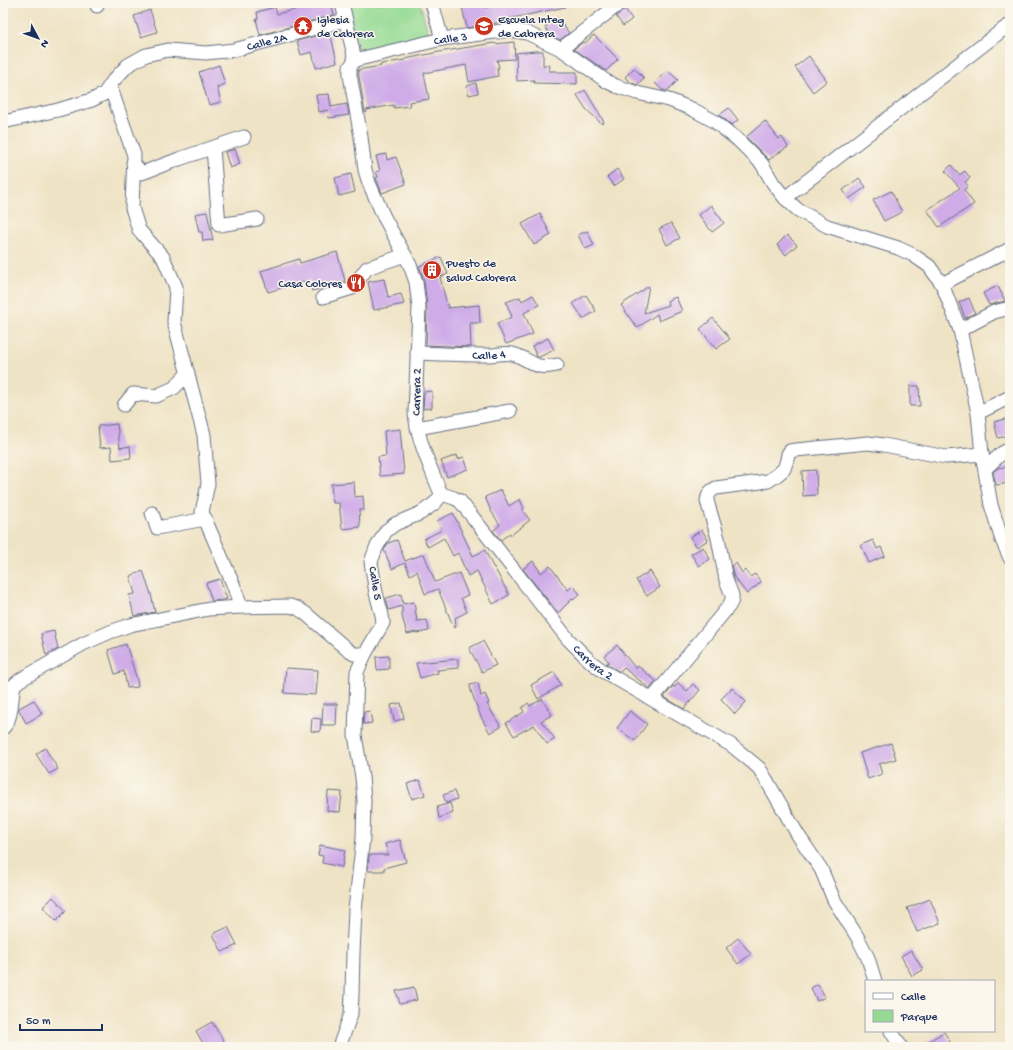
<svg xmlns="http://www.w3.org/2000/svg" width="1013" height="1050" viewBox="0 0 1013 1050" font-family="'Gochi Hand',sans-serif">
  <rect width="100%" height="100%" fill="#fbf7ec"/>
  <filter id="ink" filterUnits="userSpaceOnUse"><feTurbulence type="fractalNoise" baseFrequency=".025" numOctaves="2"/><feDisplacementMap in="SourceGraphic" scale="8" xChannelSelector="R" yChannelSelector="G"/><feConvolveMatrix kernelMatrix="1 2 1 2 8 2 1 2 1" color-interpolation-filters="sRGB"/></filter>
  <filter id="wash" filterUnits="userSpaceOnUse"><feTurbulence type="fractalNoise" baseFrequency=".012" numOctaves="4" result="noise"/><feDisplacementMap in="SourceGraphic" scale="16" xChannelSelector="R" yChannelSelector="G"/><feGaussianBlur stdDeviation="0.9" result="paint"/><feColorMatrix in="noise" values="0 0 0 0 0 0 0 0 0 0 0 0 0 0 0 0 0 1.4 0 .05"/><feComposite in="paint" operator="in"/></filter>
  <g filter="url(#wash)">
    <rect width="100%" height="100%" fill="#efe3c5"/>
    <path fill="#94da93" stroke="#588478" d="M 346,3 L 420,3 L 429,36 L 359,54 Z"/>
    <g id="blocks">
      <path fill="#cfabe8" d="M 306,3 L 331,3 L 334,15 L 260,35 L 256,19 L 258,19 L 257,12 L 275,7 L 277,14 L 306,7 Z
        M 461,3 L 483,3 L 485,8 L 503,3 L 564,3 L 565,7 L 513,18 L 489,25 L 467,28 Z
        M 625,9 L 632,19 L 623,26 L 616,16 Z
        M 150,10 L 157,32 L 141,37 L 134,16 Z
        M 558,18 L 569,33 L 560,40 L 551,36 L 545,27 Z
        M 330,32 L 337,62 L 316,68 L 312,52 L 301,55 L 297,41 Z
        M 594,35 L 618,59 L 606,71 L 574,49 L 583,42 L 585,43 Z
        M 514,42 L 515,59 L 497,60 L 499,68 L 497,68 L 498,76 L 469,82 L 466,65 L 424,73 L 429,99 L 409,102 L 410,106 L 394,108 L 394,105 L 366,110 L 367,112 L 365,113 L 358,70 L 381,66 L 381,64 L 405,60 L 405,59 L 439,52 L 494,43 L 495,44 Z
        M 535,51 L 543,51 L 543,65 L 550,65 L 549,71 L 557,71 L 557,72 L 577,72 L 577,84 L 534,83 L 534,80 L 517,81 L 516,53 Z
        M 809,56 L 827,81 L 813,92 L 795,67 Z
        M 219,65 L 225,84 L 217,87 L 221,102 L 209,105 L 199,72 Z
        M 634,68 L 644,78 L 637,85 L 630,82 L 625,77 Z
        M 667,70 L 678,80 L 667,91 L 662,90 L 655,83 Z
        M 476,83 L 478,93 L 469,95 L 467,86 Z
        M 585,90 L 604,122 L 602,124 L 586,109 L 577,95 Z
        M 329,94 L 331,107 L 347,104 L 349,115 L 329,118 L 328,110 L 319,112 L 316,95 Z
        M 729,108 L 738,120 L 732,125 L 719,115 Z
        M 765,121 L 779,139 L 782,137 L 788,147 L 775,155 L 769,160 L 746,137 Z
        M 235,149 L 240,164 L 230,168 L 225,152 Z
        M 386,154 L 387,160 L 396,157 L 406,184 L 382,193 L 376,178 L 378,177 L 376,172 L 380,171 L 376,156 Z
        M 951,165 L 959,175 L 965,171 L 970,178 L 965,182 L 968,186 L 964,190 L 974,204 L 939,227 L 927,210 L 960,188 L 945,171 Z
        M 617,169 L 624,179 L 614,186 L 607,177 Z
        M 351,174 L 355,192 L 339,196 L 335,178 Z
        M 859,178 L 866,187 L 849,199 L 843,190 Z
        M 891,191 L 902,212 L 884,221 L 873,200 Z
        M 711,205 L 724,223 L 712,232 L 699,215 Z
        M 207,212 L 213,240 L 203,241 L 202,232 L 199,232 L 195,214 Z
        M 540,214 L 551,235 L 534,245 L 522,224 Z
        M 671,223 L 680,238 L 667,245 L 659,229 Z
        M 587,231 L 594,245 L 585,249 L 578,235 Z
        M 787,235 L 797,245 L 786,255 L 777,245 Z
        M 337,252 L 345,281 L 312,291 L 309,280 L 268,292 L 261,271 L 299,259 L 300,263 Z
        M 441,257 L 448,274 L 440,277 L 447,305 L 448,305 L 448,308 L 479,305 L 480,323 L 470,323 L 471,347 L 426,345 L 427,306 L 424,281 L 419,266 Z
        M 384,279 L 388,297 L 401,294 L 404,304 L 374,310 L 368,282 Z
        M 649,286 L 644,313 L 669,305 L 667,301 L 676,297 L 682,311 L 659,321 L 657,314 L 637,328 L 621,305 Z
        M 998,286 L 1005,301 L 989,305 L 983,293 Z
        M 533,295 L 539,305 L 524,313 L 533,334 L 506,344 L 497,323 L 512,317 L 506,302 L 520,297 L 522,301 Z
        M 586,295 L 596,311 L 583,319 L 573,303 Z
        M 969,298 L 975,313 L 965,318 L 959,302 Z
        M 713,318 L 730,339 L 716,349 L 700,329 Z
        M 548,338 L 554,350 L 539,357 L 537,357 L 532,346 Z
        M 910,386 L 919,386 L 920,406 L 910,406 Z
        M 432,391 L 432,408 L 423,409 L 424,392 Z
        M 1005,419 L 1010,435 L 998,438 L 994,422 Z
        M 117,424 L 120,448 L 130,446 L 131,458 L 112,460 L 111,447 L 100,448 L 98,426 Z
        M 400,429 L 404,474 L 380,476 L 378,457 L 386,456 L 384,431 Z
        M 457,455 L 458,459 L 464,457 L 468,469 L 447,477 L 441,461 Z
        M 1010,466 L 1010,483 L 996,485 L 993,472 L 998,468 Z
        M 816,470 L 817,495 L 803,496 L 802,471 Z
        M 354,482 L 355,497 L 363,496 L 364,510 L 359,510 L 360,527 L 342,529 L 339,503 L 333,503 L 331,484 Z
        M 501,490 L 509,506 L 520,499 L 524,509 L 522,510 L 530,520 L 511,535 L 510,533 L 501,540 L 493,531 L 500,525 L 491,511 L 485,497 Z
        M 453,513 L 473,556 L 485,550 L 493,567 L 494,567 L 509,595 L 493,604 L 477,571 L 468,576 L 458,553 L 453,556 L 444,538 L 428,547 L 424,539 L 442,530 L 437,521 Z
        M 702,530 L 708,540 L 697,547 L 690,537 Z
        M 397,540 L 405,561 L 424,554 L 435,582 L 459,573 L 468,595 L 461,598 L 467,612 L 455,618 L 456,627 L 454,628 L 438,589 L 425,594 L 417,571 L 410,575 L 405,563 L 392,569 L 384,550 L 388,543 Z
        M 873,540 L 877,549 L 881,547 L 885,556 L 869,563 L 861,545 Z
        M 703,547 L 710,559 L 699,566 L 691,554 Z
        M 533,561 L 541,573 L 550,566 L 568,590 L 573,586 L 580,594 L 573,600 L 572,599 L 558,613 L 523,569 Z
        M 736,563 L 742,573 L 745,570 L 750,577 L 755,574 L 761,582 L 747,594 L 734,577 L 731,566 Z
        M 143,571 L 151,594 L 155,612 L 134,616 L 129,595 L 135,594 L 130,576 Z
        M 650,571 L 660,587 L 647,596 L 636,580 Z
        M 220,579 L 227,599 L 222,600 L 212,601 L 206,583 Z
        M 401,594 L 403,604 L 414,602 L 417,621 L 427,620 L 429,631 L 416,633 L 416,632 L 407,634 L 402,616 L 402,606 L 389,610 L 386,598 Z
        M 54,631 L 58,649 L 46,655 L 41,634 Z
        M 483,641 L 496,665 L 482,672 L 469,648 Z
        M 126,644 L 137,680 L 138,687 L 127,688 L 124,671 L 115,674 L 108,650 Z
        M 617,645 L 636,669 L 638,666 L 656,681 L 651,688 L 649,688 L 624,668 L 620,672 L 606,664 L 609,662 L 604,656 Z
        M 389,656 L 389,669 L 377,670 L 376,657 Z
        M 458,659 L 458,668 L 437,670 L 438,673 L 420,678 L 416,663 Z
        M 286,668 L 318,670 L 316,695 L 284,693 Z
        M 554,672 L 561,685 L 538,699 L 531,685 Z
        M 478,683 L 481,696 L 485,694 L 489,703 L 487,704 L 501,727 L 490,733 L 481,717 L 471,691 L 470,685 Z
        M 678,683 L 687,691 L 693,684 L 700,690 L 684,709 L 664,697 L 673,686 L 675,687 Z
        M 732,688 L 746,702 L 735,714 L 721,699 Z
        M 542,699 L 552,715 L 541,721 L 555,739 L 547,744 L 534,725 L 514,736 L 506,723 L 524,712 L 522,708 L 528,703 L 530,706 Z
        M 34,700 L 42,714 L 26,723 L 19,710 L 19,708 Z
        M 401,703 L 404,719 L 394,721 L 391,705 Z
        M 323,704 L 337,704 L 336,725 L 322,725 Z
        M 370,711 L 372,723 L 363,724 L 364,712 Z
        M 630,711 L 647,724 L 635,741 L 617,728 Z
        M 312,718 L 321,719 L 320,732 L 311,731 Z
        M 891,743 L 896,759 L 879,764 L 882,774 L 868,779 L 860,753 Z
        M 45,748 L 58,769 L 49,774 L 36,754 Z
        M 420,780 L 425,795 L 412,799 L 407,784 Z
        M 328,791 L 342,792 L 340,812 L 327,811 Z
        M 454,791 L 457,799 L 446,803 L 443,795 Z
        M 450,803 L 453,813 L 439,818 L 437,807 Z
        M 400,840 L 406,862 L 384,868 L 384,871 L 368,871 L 369,855 L 388,855 L 385,844 Z
        M 320,845 L 345,850 L 342,867 L 322,863 L 323,856 L 318,855 Z
        M 53,897 L 66,911 L 56,921 L 43,907 Z
        M 930,899 L 940,923 L 917,932 L 907,908 Z
        M 228,927 L 237,945 L 222,952 L 213,934 Z
        M 738,938 L 751,954 L 738,964 L 726,948 Z
        M 911,950 L 923,970 L 912,976 L 901,956 Z
        M 818,984 L 825,997 L 817,1001 L 811,988 Z
        M 414,987 L 417,1000 L 400,1004 L 396,991 Z
        M 212,1022 L 225,1043 L 218,1047 L 205,1047 L 196,1031 Z
        M 944,1032 L 953,1047 L 919,1047 Z"/>
    </g>
  </g>
  <g filter="url(#ink)">
    <use href="#blocks" fill-opacity="0" stroke="#656e82" stroke-width="1"/>
    <g fill="none" stroke-linecap="round" stroke-linejoin="round">
      <defs>
        <g id="minor">
          <path d="M 97,3 L 97,6"/>
          <path d="M 342,3 L 355,60"/>
          <path d="M 432,3 L 442,39"/>
          <path d="M 561,49 L 620,3"/>
          <path id="s1" d="M 355,60 L 350,67 L 350,75 L 361,137 L 365,170 L 369,183 L 384,217 L 410,265 L 416,282 L 419,307 L 415,414 C 418,440 429,464 439,489 L 442,494 L 454,498 L 460,501 L 568,639 L 591,662 L 603,671 L 731,745 L 747,758 L 759,768 L 767,781 L 798,835 L 821,869 L 834,900 L 858,938 L 868,958 L 875,981"/>
          <path id="s2" d="M 355,60 L 442,39 L 510,30 L 527,33 L 561,49 L 606,81 L 616,86 L 637,93 L 669,100 L 692,109 L 714,121 L 738,140 L 762,164 L 773,183 L 785,198 L 798,210 L 827,226 L 898,248 L 913,255 L 929,266 L 942,284 L 960,330 L 978,413 L 982,454 L 991,505 L 1002,540 L 1010,558"/>
          <path d="M 110,86 L 134,155 L 132,208 L 139,230 L 163,257 L 176,287 L 174,322 L 204,435 L 208,484 L 202,512 L 233,584 L 241,607"/>
          <path id="s3" d="M 3,122 L 58,110 L 92,100 L 104,94 L 113,81 L 128,65 L 146,55 L 168,50 L 206,53 L 234,50 L 345,20"/>
          <path d="M 213,148 L 219,225 L 257,219"/>
          <path d="M 133,163 L 142,173 L 179,159 L 244,137"/>
          <path d="M 785,198 L 1005,28 L 1010,25"/>
          <path d="M 942,284 L 1010,249"/>
          <path d="M 323,297 L 352,288 L 367,268 L 405,255"/>
          <path d="M 960,330 L 994,312 L 1010,308"/>
          <path id="s4" d="M 417,353 C 441,354 465,355 489,355 C 499,355 506,351 516,355 C 534,362 535,370 557,365"/>
          <path d="M 124,405 L 133,394 L 156,396 L 174,388 L 188,373"/>
          <path d="M 978,413 L 1010,397"/>
          <path d="M 417,428 L 510,411"/>
          <path d="M 985,469 L 1002,453 L 1010,449"/>
          <path d="M 152,513 L 157,528 L 205,519"/>
          <path d="M 652,699 L 729,606 L 732,600 L 732,595 L 726,580 L 718,538 L 707,501 C 708,494 710,491 716,488 L 768,481 L 777,475 L 784,469 L 787,460 L 788,454 L 790,451 L 796,450 L 868,443 L 884,445 L 946,457 L 982,454"/>
          <path d="M 3,728 C 13,718 11,698 14,685 L 20,680 L 83,644 L 110,632 L 130,625 L 209,609 L 241,607 L 290,606 L 297,608 L 305,613 L 349,651 L 354,654 L 365,654"/>
          <path d="M 891,1031 L 901,1047"/>
          <path d="M 339,1047 L 351,1014 L 352,995 L 353,953 L 355,910 L 363,838 L 364,800 L 362,777 L 355,735 L 357,672 L 365,654 L 383,623 L 382,615 L 376,593 L 371,562 L 376,548 L 386,531 L 395,524 L 421,513 L 435,503 L 442,494"/>
        </g>
      </defs>
      <use href="#minor" stroke="#656e82" stroke-width="15"/>
      <use href="#minor" stroke="#fff" stroke-width="13"/>
    </g>
  </g>
  <defs>
    <symbol id="temple-disc" viewBox="-11 -11 22 22"><circle r="9.5" fill="#c8321e" stroke="#fbf7ec"/><path d="M0-6L5-2H3V0L6.5 2.5H4V6H1.5V3h-3V6H-4V2.5H-6.5L-3 0V-2H-5Z" fill="#fff"/></symbol>
    <symbol id="school-disc" viewBox="-11 -11 22 22"><circle r="9.5" fill="#c8321e" stroke="#fbf7ec"/><path d="M0-5L7-2L0 1L-7-2ZM-4 1L0 2.5L4 1V4Q0 6-4 4Z" fill="#fff"/></symbol>
    <symbol id="building-disc" viewBox="-11 -11 22 22"><circle r="9.5" fill="#c8321e" stroke="#fbf7ec"/><path d="M-4-6H4V6H1V3H-1V6H-4ZM-2.5-4.3h1.7v1.8h-1.7ZM.8-4.3h1.7v1.8H.8ZM-2.5-1h1.7V.8h-1.7ZM.8-1h1.7V.8H.8Z" fill="#fff"/></symbol>
    <symbol id="restaurant-disc" viewBox="-11 -11 22 22"><circle r="9.5" fill="#c8321e" stroke="#fbf7ec"/><path d="M-5-6h1v4h1v-4h1v4h1v-4h1v5L-1.5 .5V6h-2V.5L-5-1ZM5-6V6H3V1.5H1.5Q1.5-4 5-6Z" fill="#fff"/></symbol>
  </defs>
  <g fill-rule="evenodd">
    <use href="#temple-disc" x="292" y="15" width="22" height="22"/>
    <use href="#school-disc" x="473" y="15" width="22" height="22"/>
    <use href="#building-disc" x="421" y="259" width="22" height="22"/>
    <use href="#restaurant-disc" x="345" y="272" width="22" height="22"/>
  </g>
  <g text-anchor="middle" stroke-width="3" stroke-linejoin="round" paint-order="stroke">
    <g font-size="12" fill="#1b2f5e" stroke="#fbf7ec" text-anchor="start">
      <text x="317" y="23">Iglesia<tspan x="317" dy="14">de Cabrera</tspan></text>
      <text x="498" y="23">Escuela Integ<tspan x="498" dy="14">de Cabrera</tspan></text>
      <text x="446" y="267">Puesto de<tspan x="446" dy="14">salud Cabrera</tspan></text>
      <text x="342" y="287" text-anchor="end">Casa Colores</text>
    </g>
    <g font-size="12" fill="#1b2f5e" stroke="#fbf7ec">
      <text dy="4" stroke="none"><textPath href="#s2" startOffset="98">Calle 3</textPath></text>
      <text dy="4" stroke="none"><textPath href="#s3" startOffset="286">Calle 2A</textPath></text>
      <text dy="4" stroke="none"><textPath href="#s4" startOffset="72">Calle 4</textPath></text>
      <text transform="translate(416 392) rotate(-89)" y="4">Carrera 2</text>
      <text transform="translate(376 583) rotate(80)" y="4">Calle 5</text>
      <text dy="4" stroke="none"><textPath href="#s1" startOffset="682">Carrera 2</textPath></text>
    </g>
  </g>
  <rect width="1013" height="1050" fill="none" stroke="#fbf7ec" stroke-width="16"/>
  <rect x="865" y="980" width="130" height="52" fill="#fbf7ec" stroke="#a1a7b3"/>
  <rect x="873" y="993" width="20" height="6" fill="#ffffff" stroke="#a1a7b3"/>
  <text x="901" y="1000" font-size="12" fill="#1b2f5e">Calle</text>
  <rect x="873" y="1010" width="20" height="12" fill="#94da93" stroke="#a1a7b3"/>
  <text x="901" y="1020" font-size="12" fill="#1b2f5e">Parque</text>
  <g transform="translate(38 38) rotate(131)" stroke="#fbf7ec" stroke-width="3" paint-order="stroke">
  <path d="M0-3L7 15L0 10L-7 15Z" fill="#1b2f5e"/>
  <text y="-6" font-size="11" font-weight="bold" text-anchor="middle" fill="#1b2f5e">N</text>
  </g>
  <path d="M20 1024v6h82v-6" fill="none" stroke="#1b2f5e" stroke-width="2"/>
  <text x="26" y="1024" font-size="12" fill="#1b2f5e" stroke="#fbf7ec" stroke-width="3" paint-order="stroke">50 m</text>
</svg>
